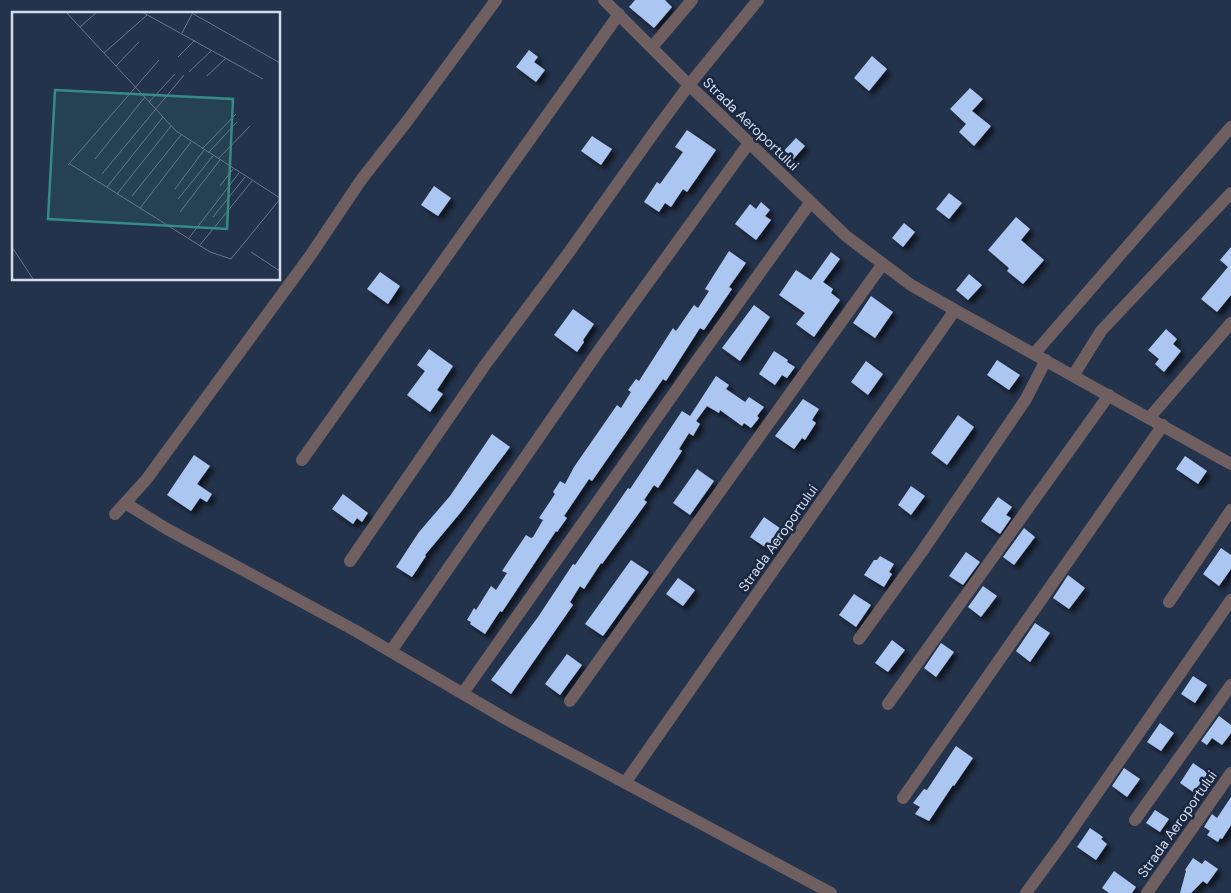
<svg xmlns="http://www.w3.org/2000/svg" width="1231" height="893" viewBox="0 0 1231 893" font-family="'DM Sans',sans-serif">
  <defs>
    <filter id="shadow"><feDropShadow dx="4.5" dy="4.5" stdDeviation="2.5" flood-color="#0009"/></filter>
  </defs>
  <rect width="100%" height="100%" fill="#24334c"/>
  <path fill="#acc6f2" filter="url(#shadow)" d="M 635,0 L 665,0 L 672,7 L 654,28 L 629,7 Z
    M 529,50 L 538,57 L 534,62 L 545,70 L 536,82 L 516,67 Z
    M 872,56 L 887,69 L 869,91 L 854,78 Z
    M 970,88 L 983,99 L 972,111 L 991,126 L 974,146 L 959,132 L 966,124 L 950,109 Z
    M 687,130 L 716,150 L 687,192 L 683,189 L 671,207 L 665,203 L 659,212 L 644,202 L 657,182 L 660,184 L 683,152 L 675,147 Z
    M 592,136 L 612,149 L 601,165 L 581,151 Z
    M 796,138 L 805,146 L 789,164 L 780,155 Z
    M 434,186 L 451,198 L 438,216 L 421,205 Z
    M 949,193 L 962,203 L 949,219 L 936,209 Z
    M 761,202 L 770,210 L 765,216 L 771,220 L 756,240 L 735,224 L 750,204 L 756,209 Z
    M 1016,217 L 1030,229 L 1021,240 L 1044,260 L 1023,284 L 1007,271 L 1009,268 L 988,250 Z
    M 904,223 L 915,232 L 903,247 L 892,238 Z
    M 1231,247 L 1231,295 L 1217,312 L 1201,299 L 1228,267 L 1220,260 Z
    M 729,251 L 746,263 L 729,287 L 732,289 L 704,330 L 700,328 L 666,381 L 663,379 L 592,481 L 589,479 L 564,516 L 567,518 L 557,532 L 556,531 L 502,612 L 500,611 L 485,634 L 470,624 L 471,622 L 467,620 L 474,608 L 476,610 L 491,586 L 496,590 L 507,573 L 502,571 L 526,535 L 531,538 L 533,537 L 543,520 L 539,518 L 555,494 L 553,492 L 560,481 L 565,484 L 574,467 L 617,405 L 621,408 L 631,392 L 628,390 L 636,379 L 639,381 L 673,328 L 676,331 L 694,305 L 698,308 L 709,291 L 705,289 Z
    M 831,252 L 840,259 L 823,282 L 833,289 L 831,293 L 840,300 L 814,337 L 796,324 L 805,313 L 779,295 L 796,270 L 811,280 Z
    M 380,272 L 400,286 L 388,304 L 367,289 Z
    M 969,274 L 982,285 L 968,300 L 956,290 Z
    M 871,296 L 893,312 L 875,338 L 853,323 Z
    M 754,305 L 770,317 L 740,361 L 722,348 Z
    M 573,309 L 594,324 L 583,340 L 584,342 L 577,352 L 554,335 Z
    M 1166,329 L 1177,339 L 1173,344 L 1181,351 L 1164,372 L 1155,364 L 1159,359 L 1148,350 Z
    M 429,349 L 453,366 L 437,390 L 443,394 L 430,412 L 407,395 L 425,371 L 417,365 Z
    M 774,351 L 788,360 L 787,362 L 795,367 L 787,378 L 782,375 L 775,385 L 759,374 Z
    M 997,360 L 1020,375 L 1009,390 L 987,375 Z
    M 866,361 L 883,374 L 868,395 L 851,382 Z
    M 716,376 L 729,385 L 726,389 L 745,402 L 749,397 L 764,407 L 757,416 L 759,418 L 751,428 L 744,423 L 742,426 L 720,410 L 719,413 L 707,406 L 696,421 L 700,424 L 693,436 L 689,433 L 679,449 L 682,451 L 658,488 L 654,485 L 644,500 L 647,502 L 602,564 L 601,563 L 584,589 L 580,586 L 570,602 L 573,605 L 511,694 L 491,680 L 538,617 L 573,564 L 575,565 L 628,488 L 630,489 L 682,411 L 690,416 Z
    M 803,399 L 819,409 L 812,420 L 816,423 L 805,440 L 802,438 L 794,449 L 775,436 Z
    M 958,415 L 974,427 L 947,465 L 931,453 Z
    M 492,434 L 510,447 L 461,512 L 425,555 L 426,556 L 412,577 L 396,567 L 419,532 L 450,496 Z
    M 194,455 L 210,466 L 197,484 L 212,494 L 207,502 L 200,498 L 191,511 L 167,495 Z
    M 1185,456 L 1207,471 L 1198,484 L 1176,469 Z
    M 697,469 L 714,481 L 690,515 L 673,503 Z
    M 911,486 L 925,496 L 911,515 L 898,505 Z
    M 343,494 L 368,513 L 362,522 L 357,518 L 353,524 L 332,509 Z
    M 998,497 L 1012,507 L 1006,515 L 1011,518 L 1000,534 L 981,521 Z
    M 764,517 L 784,531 L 771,551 L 750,537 Z
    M 1024,528 L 1035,537 L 1014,565 L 1003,557 Z
    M 1221,548 L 1231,555 L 1231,569 L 1219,586 L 1203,574 Z
    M 966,552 L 980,562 L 963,585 L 949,576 Z
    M 880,556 L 894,564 L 889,572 L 892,574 L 884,587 L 864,575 L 874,560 L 877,560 Z
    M 631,560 L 649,572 L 603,636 L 585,624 Z
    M 1068,575 L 1085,588 L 1069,609 L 1053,598 Z
    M 678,578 L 695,590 L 683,606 L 666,594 Z
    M 983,586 L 997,596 L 981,617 L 968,607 Z
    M 854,594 L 871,605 L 856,627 L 839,615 Z
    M 1035,623 L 1050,633 L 1030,662 L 1016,651 Z
    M 892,640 L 905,650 L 888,672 L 875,663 Z
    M 941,643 L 954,652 L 936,677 L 924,668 Z
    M 567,654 L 582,665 L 560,695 L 545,684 Z
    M 1193,676 L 1207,685 L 1195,703 L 1181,694 Z
    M 1219,716 L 1231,725 L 1231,733 L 1222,745 L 1212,738 L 1207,745 L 1201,741 Z
    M 1160,723 L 1174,733 L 1161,751 L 1147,742 Z
    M 956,746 L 973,758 L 954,786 L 953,785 L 929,821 L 915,814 L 920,807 L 913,803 L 924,789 L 927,790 Z
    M 1193,763 L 1209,774 L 1196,794 L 1180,783 Z
    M 1124,768 L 1140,779 L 1127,797 L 1112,786 Z
    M 1231,797 L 1231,825 L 1222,839 L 1220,838 L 1218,842 L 1207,835 L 1210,831 L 1204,827 L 1212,814 L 1217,818 Z
    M 1155,810 L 1169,819 L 1160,832 L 1146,823 Z
    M 1090,828 L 1103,837 L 1101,839 L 1107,844 L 1096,860 L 1077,847 Z
    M 1193,858 L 1202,864 L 1205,860 L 1218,869 L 1207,884 L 1203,881 L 1191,893 L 1180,893 L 1186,871 L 1185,870 Z
    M 1114,871 L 1136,887 L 1132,893 L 1109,893 L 1102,888 Z"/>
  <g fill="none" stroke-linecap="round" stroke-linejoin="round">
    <path stroke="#705f60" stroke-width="12" d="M 604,0 L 689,85 L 846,236 L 911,285 L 955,310 L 1231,464
      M 652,47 L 692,0
      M 1034,354 L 1231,127
      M 1073,376 L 1101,331 L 1231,193
      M 1150,417 L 1231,323
      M 302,460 L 619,14
      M 125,503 L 167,529 L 356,631 L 506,719 L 831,893
      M 115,514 L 146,480 L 310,256 L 361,180 L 408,120 L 496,0
      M 350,561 L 485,365 L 567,255 L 655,131 L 689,85 L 758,0
      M 1169,602 L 1231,510
      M 859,639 L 921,553 L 1026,399 L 1046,360
      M 391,651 L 600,349 L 749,143
      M 463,693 L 696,362 L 810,203
      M 570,701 L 882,265
      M 888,704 L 1109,395
      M 625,783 L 955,310
      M 903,798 L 1163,425
      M 1135,820 L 1231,685
      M 1026,893 L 1064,841 L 1231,600
      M 1147,893 L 1231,773"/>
  </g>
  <g text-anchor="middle" stroke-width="5" stroke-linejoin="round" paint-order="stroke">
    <g font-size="14" fill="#d2dbec" stroke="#1a2841">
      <text transform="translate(751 124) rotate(44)" y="5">Strada Aeroportului</text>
      <text transform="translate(778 538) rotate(-55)" y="5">Strada Aeroportului</text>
      <text transform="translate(1177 824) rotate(-55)" y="5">Strada Aeroportului</text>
    </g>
  </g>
  <g transform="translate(12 12)">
    <rect width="268" height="268" fill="#24334c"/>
    <path fill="none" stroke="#6a768c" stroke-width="1" d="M 54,0 L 164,119 L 268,186M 130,0 L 251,67M 178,0 L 268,51M 68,15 L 85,0M 170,21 L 180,2M 92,41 L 135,3M 166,45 L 183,28M 104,54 L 127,30M 177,60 L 200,38M 195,64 L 214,46M 137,90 L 163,62M 190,137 L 224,102M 196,141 L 225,110M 83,147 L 133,85M 206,147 L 238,114M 58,152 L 198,240 L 219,247 L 268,187M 56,153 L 147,48M 90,162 L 172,63M 208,174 L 221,157M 95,175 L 151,105M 163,177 L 192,138M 105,182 L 159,114M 120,184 L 169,123M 166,187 L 201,144M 128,196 L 179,130M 168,200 L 208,148M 201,205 L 233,165M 177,226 L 227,161M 188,233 L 240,169M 0,235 L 21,267M 239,240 L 268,259"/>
    <path fill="#368a87" fill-opacity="0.15" stroke="#368a87" stroke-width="2.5" d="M 43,78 L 221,87 L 215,217 L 36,207 Z"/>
    <rect width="268" height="268" fill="none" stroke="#d2dbec" stroke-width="2.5"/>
  </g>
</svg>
